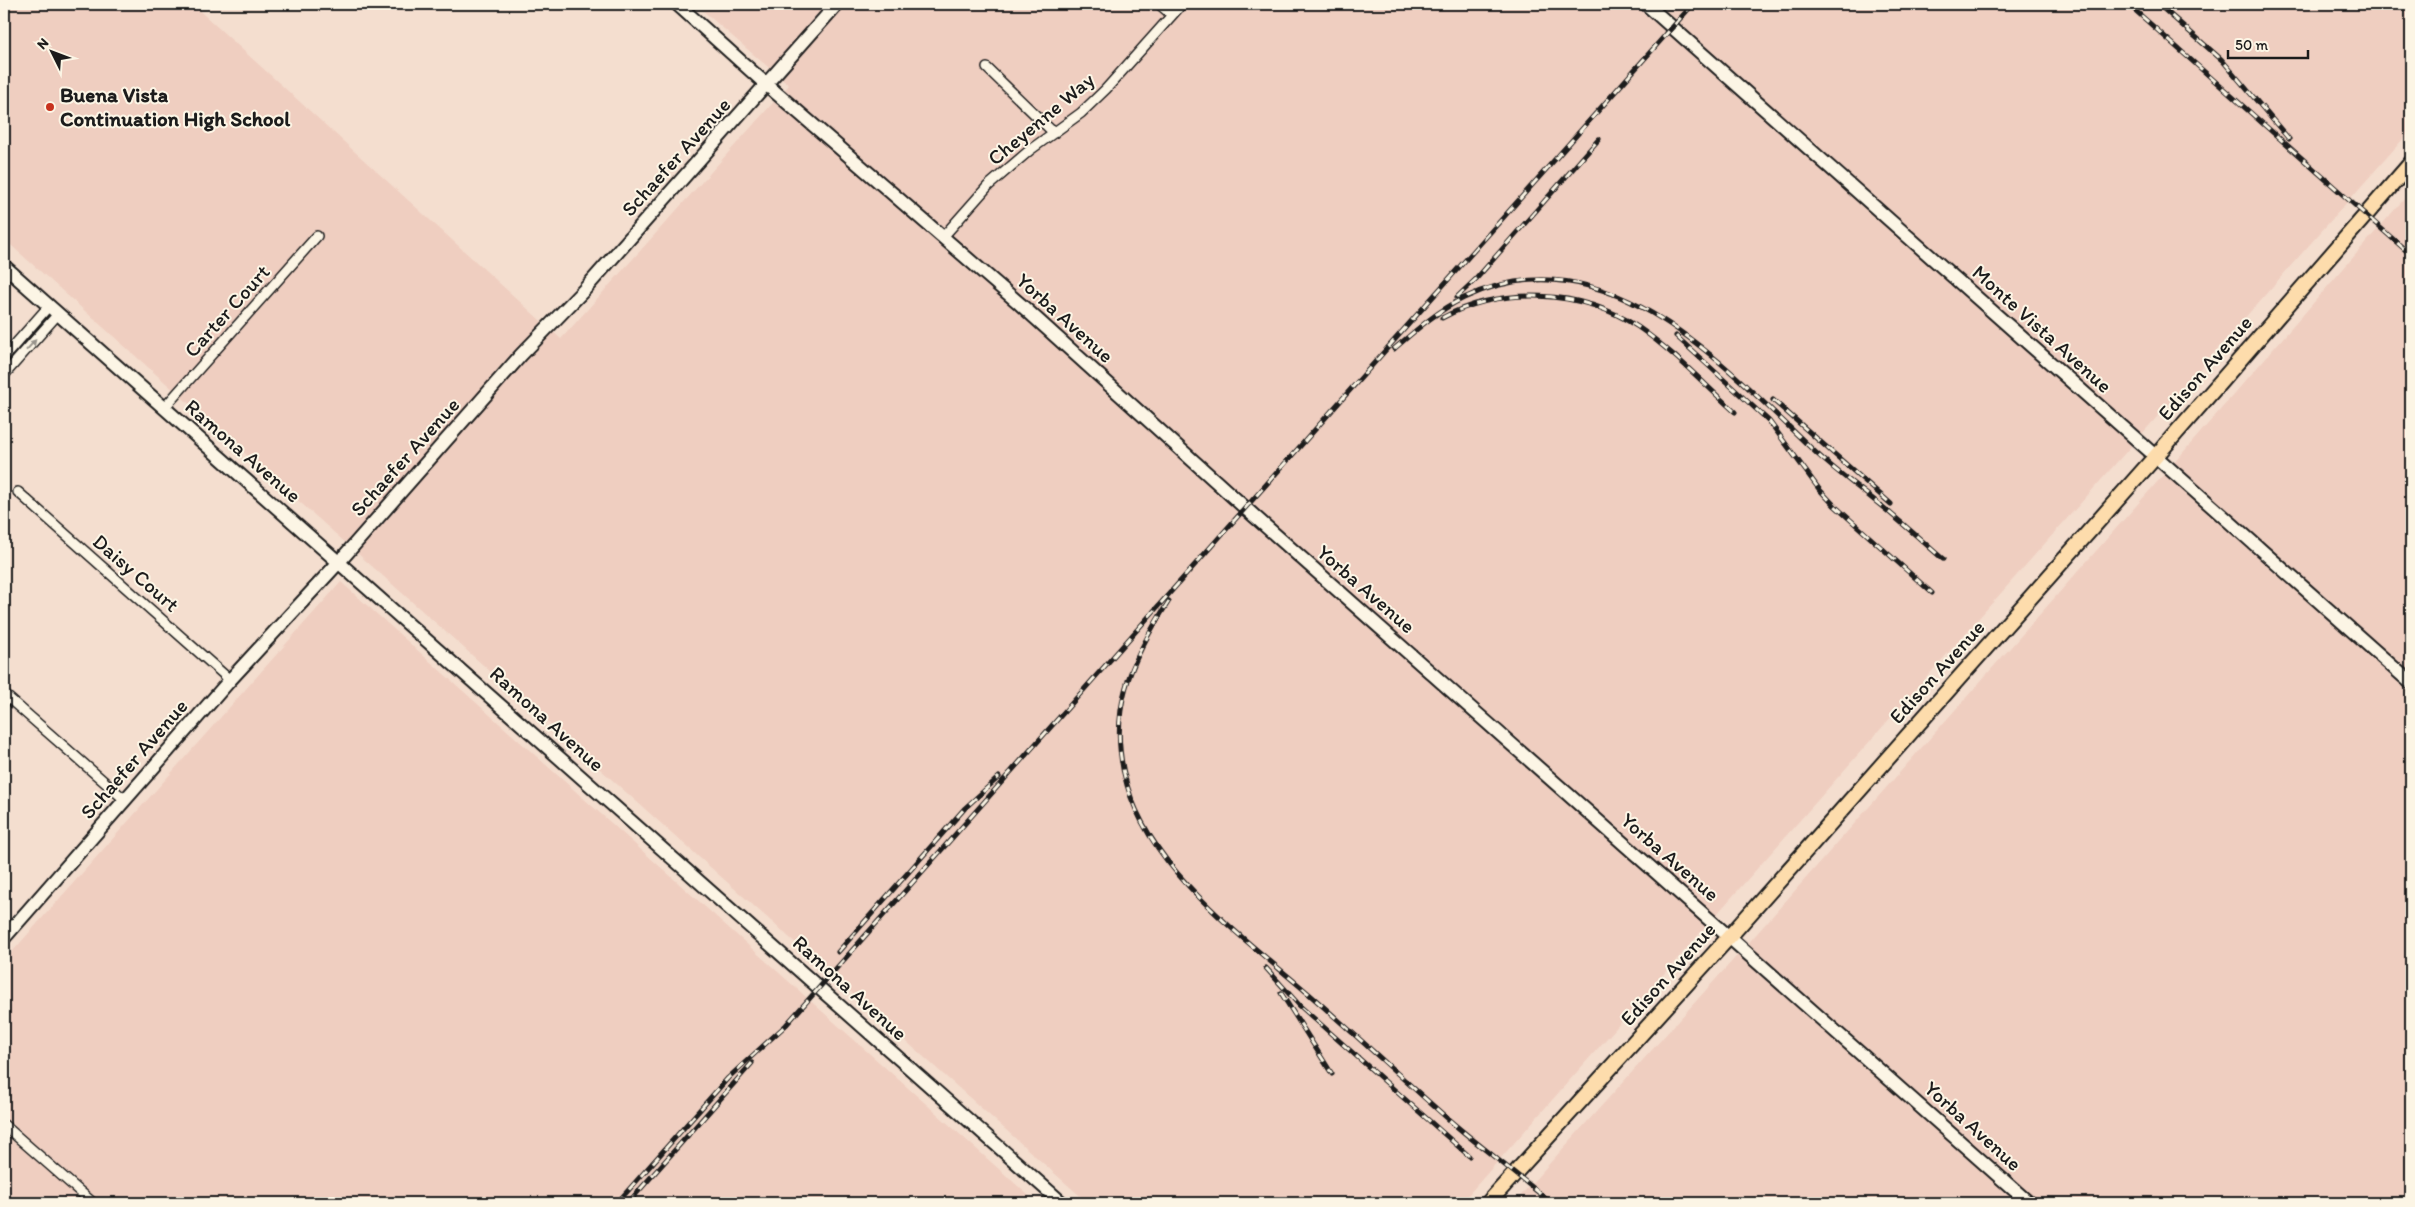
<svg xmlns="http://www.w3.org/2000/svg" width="2415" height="1207" viewBox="0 0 2415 1207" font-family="Itim,sans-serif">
  <rect width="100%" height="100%" fill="#f4decf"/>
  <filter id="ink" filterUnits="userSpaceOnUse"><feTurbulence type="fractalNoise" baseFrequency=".02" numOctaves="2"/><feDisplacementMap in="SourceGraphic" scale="10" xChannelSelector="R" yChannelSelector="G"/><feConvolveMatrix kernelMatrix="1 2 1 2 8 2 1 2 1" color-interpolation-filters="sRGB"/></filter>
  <g filter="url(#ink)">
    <path fill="#efcec0" d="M 4,4 L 192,4 L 561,339 L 789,85 L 695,4 L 2411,4 L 2411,130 L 1461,1203 L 1088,1203 L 4,239 Z
      M 2411,191 L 2411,1203 L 1514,1203 L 1752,939 L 2159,480 Z
      M 341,582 L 1037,1203 L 4,1203 L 4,961 Z"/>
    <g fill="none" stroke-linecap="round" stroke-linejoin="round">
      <defs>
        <path id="street" d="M 1159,4 L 1172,15
          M 987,68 L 1054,133
          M 942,238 L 988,186 L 1030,150 L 1081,113 L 1106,89 L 1182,4
          M 4,357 L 49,306
          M 4,375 L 58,314
          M 164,408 L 317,236
          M 18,492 L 230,680
          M 4,694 L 124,799
          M 4,1125 L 93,1203"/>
        <path id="secondary" d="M 677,4 L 767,85 L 1020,304 L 1253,515 L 2029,1203
          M 1646,4 L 2411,683
          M 4,266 L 1062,1203
          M 4,938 L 230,680 L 339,562 L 521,355 L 584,290 L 837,4"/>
        <path id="primary" d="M 1488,1203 L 1730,936 L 2156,456 L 2411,163"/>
      </defs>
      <use href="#street" stroke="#1c1c1c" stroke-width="12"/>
      <use href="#secondary" stroke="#1c1c1c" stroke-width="16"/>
      <use href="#primary" stroke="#1c1c1c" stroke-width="18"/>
      <use href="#street" stroke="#fcf5e5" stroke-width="9"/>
      <use href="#secondary" stroke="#fcf5e5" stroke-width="12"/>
      <use href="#primary" stroke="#fddcac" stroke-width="14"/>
      <defs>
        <path id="rail" d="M 2128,4 L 2411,255
          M 2158,4 L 2222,60 L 2289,139
          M 1457,297 L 1476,279 L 1599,139
          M 1442,318 C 1501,286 1581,289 1638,327 C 1673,351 1704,384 1735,412
          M 1676,336 L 1769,421 L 1819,489 L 1835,506 L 1932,593
          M 1394,349 C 1416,330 1437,311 1464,298 C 1603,231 1720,361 1810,447 C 1830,467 1852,482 1874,500 C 1898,519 1920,539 1943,559
          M 1773,400 L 1891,504
          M 1169,601 C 1130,661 1106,713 1127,785 C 1152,872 1243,937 1309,994 C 1358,1037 1406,1082 1455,1125 C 1487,1152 1520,1176 1551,1203
          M 838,952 L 965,808 L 999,777
          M 1266,968 L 1300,1006 L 1469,1156
          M 1281,993 L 1332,1074
          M 617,1203 L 728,1078 L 786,1025 L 1693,4
          M 628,1203 L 752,1063"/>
      </defs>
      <use href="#rail" stroke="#1c1c1c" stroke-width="5"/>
      <use href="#rail" stroke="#fcf5e5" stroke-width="3" stroke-dasharray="9" stroke-linecap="butt"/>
    </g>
    <defs><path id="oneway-solid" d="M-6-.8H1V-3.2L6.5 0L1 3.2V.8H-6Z" transform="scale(1.25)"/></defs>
    <use fill="#97938b" href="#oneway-solid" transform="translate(31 345) rotate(-48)"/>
  </g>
  <circle fill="#c8321e" stroke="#fcf5e5" stroke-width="2" cx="50" cy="107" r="5"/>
  <g text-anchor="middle" stroke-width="4" stroke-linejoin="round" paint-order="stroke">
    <g font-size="21" font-weight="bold" fill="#1c1c1c" stroke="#fcf5e5" text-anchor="start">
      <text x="60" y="102">Buena Vista<tspan x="60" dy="24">Continuation High School</tspan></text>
    </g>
    <g font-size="21" fill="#1c1c1c" stroke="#fcf5e5">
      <text transform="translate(1041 119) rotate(-40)" y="7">Cheyenne Way</text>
      <text transform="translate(676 157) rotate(-48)" y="7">Schaefer Avenue</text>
      <text transform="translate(227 311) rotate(-48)" y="7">Carter Court</text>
      <text transform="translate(1065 318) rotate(42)" y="7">Yorba Avenue</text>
      <text transform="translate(2042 329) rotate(42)" y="7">Monte Vista Avenue</text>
      <text transform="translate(2205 368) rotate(-49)" y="7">Edison Avenue</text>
      <text transform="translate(243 451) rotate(41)" y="7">Ramona Avenue</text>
      <text transform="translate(405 457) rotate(-48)" y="7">Schaefer Avenue</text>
      <text transform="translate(136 573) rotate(41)" y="7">Daisy Court</text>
      <text transform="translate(1366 589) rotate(41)" y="7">Yorba Avenue</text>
      <text transform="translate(1937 672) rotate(-48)" y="7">Edison Avenue</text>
      <text transform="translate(547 719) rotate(42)" y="7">Ramona Avenue</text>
      <text transform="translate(134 759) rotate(-49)" y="7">Schaefer Avenue</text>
      <text transform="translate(1670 857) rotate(41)" y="7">Yorba Avenue</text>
      <text transform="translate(1668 974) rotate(-48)" y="7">Edison Avenue</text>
      <text transform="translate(850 988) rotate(42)" y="7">Ramona Avenue</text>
      <text transform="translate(1973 1126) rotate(42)" y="7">Yorba Avenue</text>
    </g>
  </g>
  <rect width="2415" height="1207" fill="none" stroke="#fcf5e5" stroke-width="20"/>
  <rect x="10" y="10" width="2395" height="1187" fill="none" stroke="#1c1c1c" stroke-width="2" filter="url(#ink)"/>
  <g transform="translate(52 52) rotate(312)" stroke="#fcf5e5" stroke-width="4" paint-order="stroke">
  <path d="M0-4L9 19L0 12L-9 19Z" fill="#1c1c1c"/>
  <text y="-8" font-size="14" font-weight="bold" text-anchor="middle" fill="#1c1c1c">N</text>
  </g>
  <path d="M2228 50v8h80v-8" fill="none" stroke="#1c1c1c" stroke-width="2.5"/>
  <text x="2235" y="50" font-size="15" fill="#1c1c1c" stroke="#fcf5e5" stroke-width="4" paint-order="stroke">50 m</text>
</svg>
